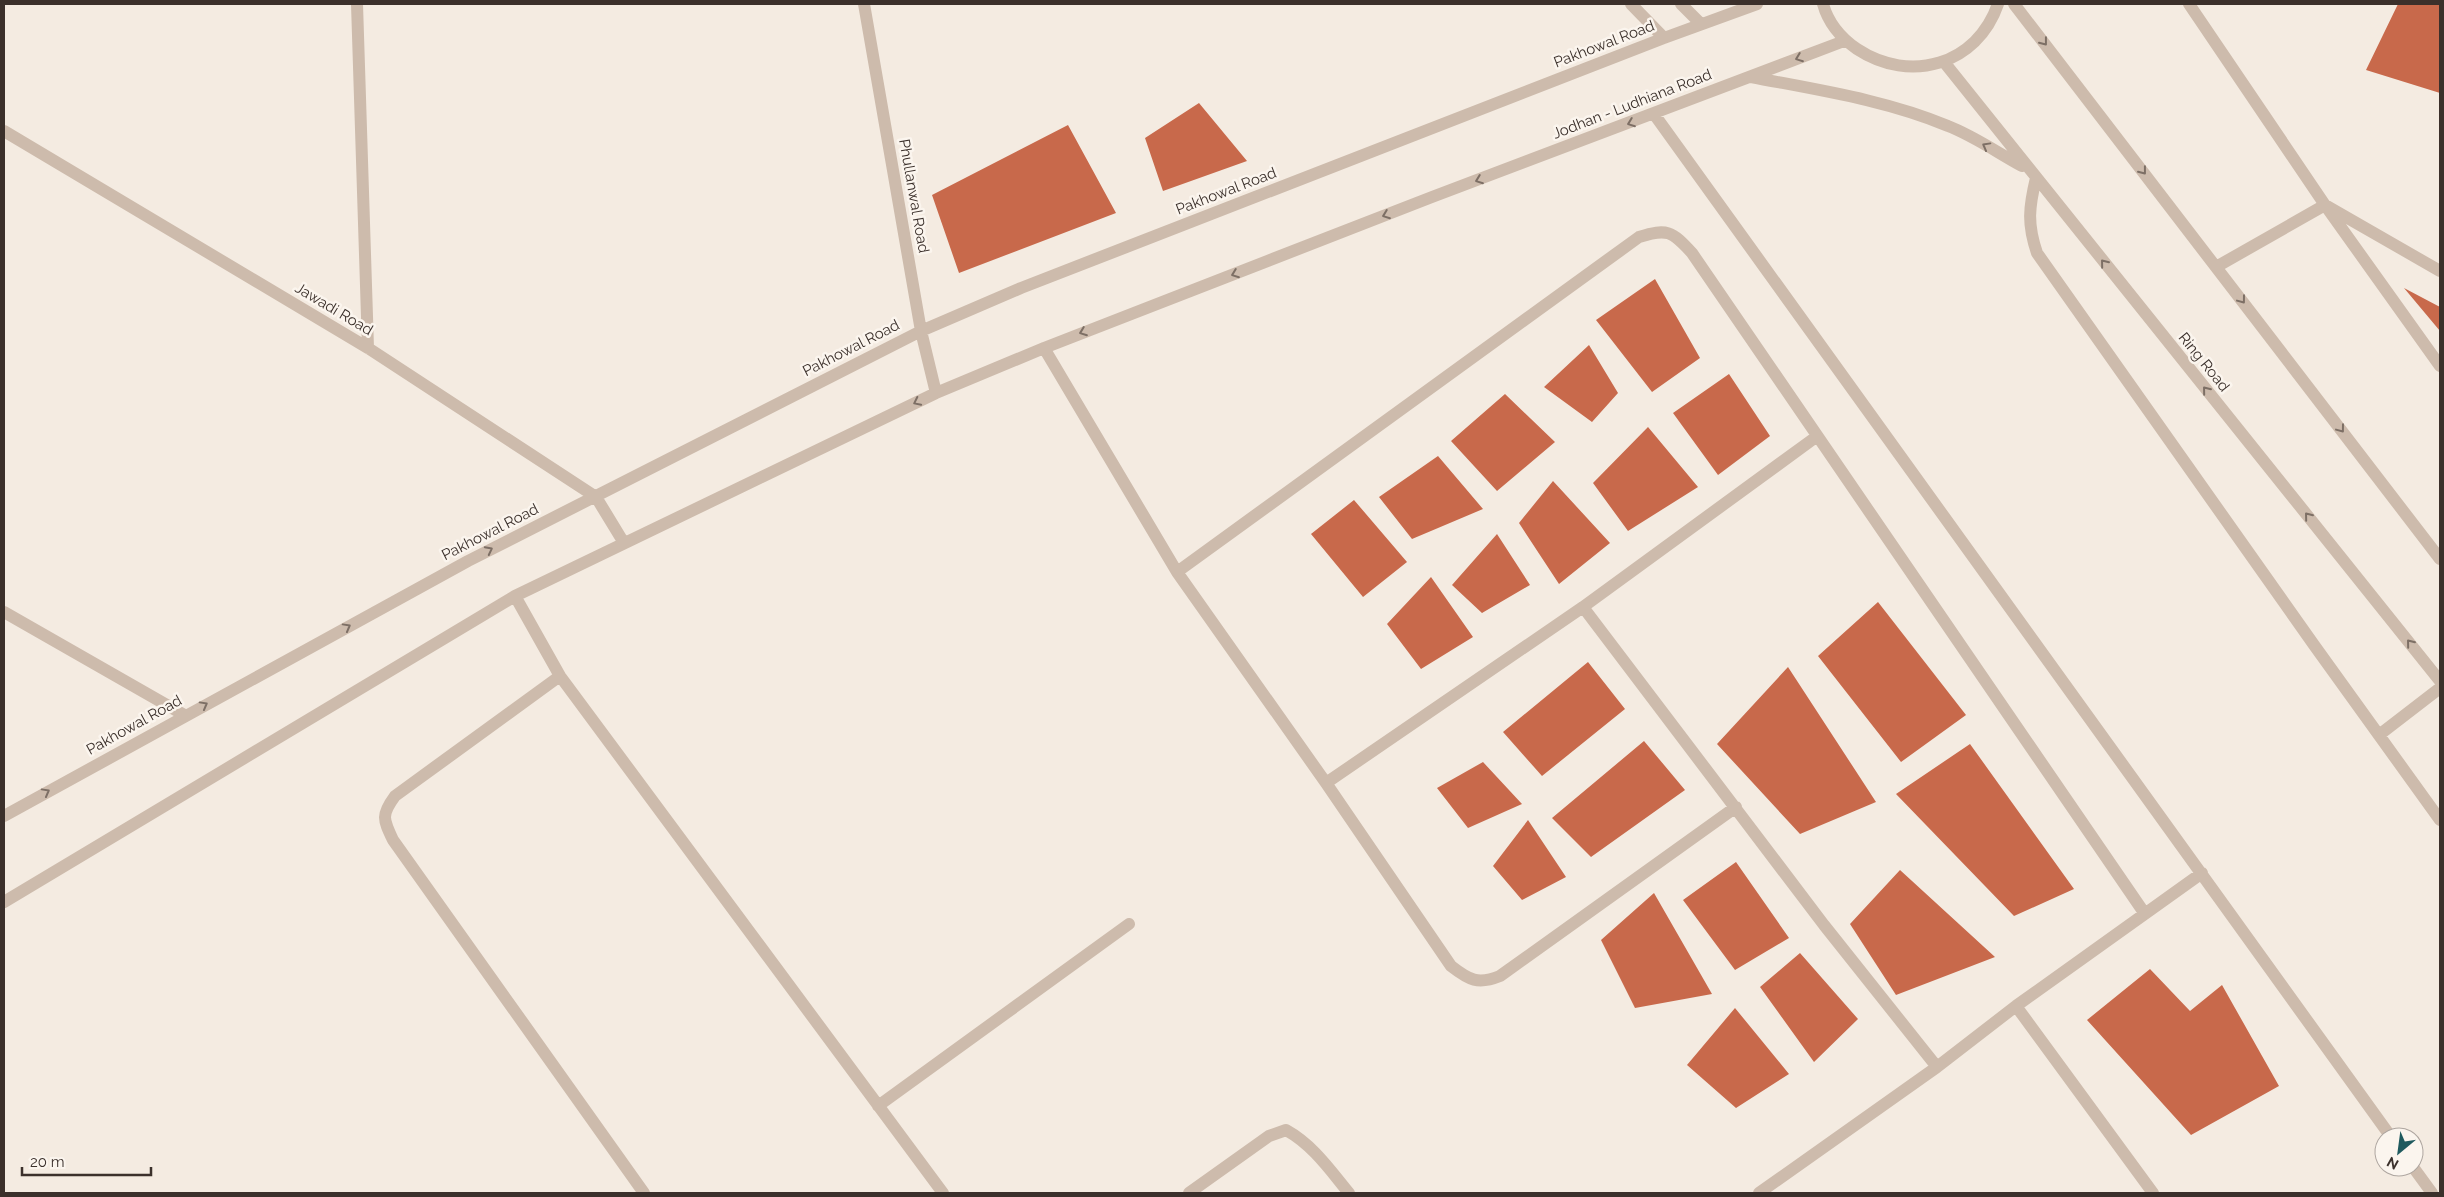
<svg xmlns="http://www.w3.org/2000/svg" width="2444" height="1197" viewBox="0 0 2444 1197" font-family="Raleway,sans-serif">
  <rect width="100%" height="100%" fill="#f4ebe1"/>
  <path fill="#c8694b" d="M 2398,4 L 2440,4 L 2440,93 L 2366,70 Z
    M 1199,103 L 1247,161 L 1163,191 L 1145,138 Z
    M 1068,125 L 1116,213 L 959,273 L 932,195 Z
    M 1655,279 L 1700,358 L 1652,392 L 1596,320 Z
    M 2404,288 L 2440,307 L 2440,331 Z
    M 1589,345 L 1618,393 L 1592,422 L 1544,387 Z
    M 1729,374 L 1770,436 L 1718,475 L 1673,413 Z
    M 1505,394 L 1555,442 L 1497,491 L 1451,441 Z
    M 1648,427 L 1698,487 L 1628,531 L 1593,483 Z
    M 1438,456 L 1483,509 L 1412,539 L 1379,497 Z
    M 1553,481 L 1610,543 L 1559,584 L 1519,523 Z
    M 1354,500 L 1407,562 L 1363,597 L 1311,534 Z
    M 1497,534 L 1530,585 L 1482,613 L 1452,585 Z
    M 1431,577 L 1473,637 L 1421,669 L 1387,624 Z
    M 1878,602 L 1966,715 L 1901,762 L 1818,656 Z
    M 1588,662 L 1625,709 L 1542,776 L 1503,732 Z
    M 1788,667 L 1876,802 L 1800,834 L 1717,744 Z
    M 1644,741 L 1685,790 L 1591,857 L 1552,818 Z
    M 1970,744 L 2074,889 L 2014,916 L 1896,794 Z
    M 1483,762 L 1522,804 L 1468,828 L 1437,788 Z
    M 1528,820 L 1566,877 L 1522,900 L 1493,866 Z
    M 1736,862 L 1789,938 L 1735,970 L 1683,900 Z
    M 1900,870 L 1995,957 L 1896,995 L 1850,924 Z
    M 1654,893 L 1712,994 L 1635,1008 L 1601,940 Z
    M 1800,953 L 1858,1019 L 1814,1062 L 1760,987 Z
    M 2150,969 L 2190,1011 L 2222,985 L 2279,1086 L 2191,1135 L 2087,1020 Z
    M 1735,1008 L 1789,1074 L 1736,1108 L 1687,1065 Z"/>
  <g fill="none" stroke-linecap="round" stroke-linejoin="round">
    <path stroke="#cdbbac" stroke-width="12" d="M 357,4 L 368,348
      M 864,4 L 921,331 L 936,393
      M 1631,4 L 1664,38
      M 1681,4 L 1701,24
      M 1823,4 C 1828,22 1841,38 1857,49 C 1910,84 1977,65 1998,4
      M 2014,4 L 2440,559
      M 2189,4 L 2325,205 L 2440,366
      M 1944,62 L 2440,681
      M 1751,77 C 1818,90 1886,100 1948,126 C 1974,136 1998,153 2022,166
      M 1654,114 L 2391,1137
      M 4,131 L 368,348 L 596,497 L 624,543
      M 2036,178 C 2029,207 2027,224 2037,253 L 2314,645 L 2440,820
      M 2216,267 L 2325,205 L 2440,271
      M 1044,348 L 1177,572 L 1326,783 L 1451,966 C 1469,980 1478,985 1500,976 L 1736,807
      M 1177,572 L 1639,237 C 1667,228 1672,231 1692,253 L 2145,914
      M 515,596 L 560,676 L 943,1193
      M 1583,607 L 1824,925 L 1937,1067
      M 4,612 L 186,716
      M 560,676 L 395,796 C 381,815 383,819 393,840 L 644,1193
      M 2379,735 L 2440,688
      M 1326,783 L 1583,607 L 1816,437
      M 4,816 L 468,561 L 921,331 L 1021,288 L 1664,38 L 1757,4
      M 4,902 L 515,596 L 936,393 L 1044,348 L 1432,197 L 1844,41
      M 878,1106 L 1129,924
      M 2413,1167 L 2432,1193
      M 1189,1193 L 1269,1136 L 1286,1130 C 1313,1145 1330,1170 1349,1193
      M 1759,1193 L 1937,1067 L 2016,1006
      M 2153,1193 L 2016,1006 L 2202,873"/>
  </g>
  <defs><path id="oneway-chevron" d="M-2-3.5L2.5 0L-2 3.5" fill="none" stroke-width="1.6" stroke-linecap="round" stroke-linejoin="round" transform="scale(1.25)"/></defs>
  <g stroke="#7d6f65">
    <use href="#oneway-chevron" transform="translate(2044 42) rotate(52)"/>
    <use href="#oneway-chevron" transform="translate(1799 58) rotate(159)"/>
    <use href="#oneway-chevron" transform="translate(1631 123) rotate(159)"/>
    <use href="#oneway-chevron" transform="translate(1986 146) rotate(-151)"/>
    <use href="#oneway-chevron" transform="translate(2143 171) rotate(52)"/>
    <use href="#oneway-chevron" transform="translate(1479 180) rotate(159)"/>
    <use href="#oneway-chevron" transform="translate(1386 215) rotate(159)"/>
    <use href="#oneway-chevron" transform="translate(2104 263) rotate(-129)"/>
    <use href="#oneway-chevron" transform="translate(1235 274) rotate(159)"/>
    <use href="#oneway-chevron" transform="translate(2242 300) rotate(53)"/>
    <use href="#oneway-chevron" transform="translate(1083 332) rotate(159)"/>
    <use href="#oneway-chevron" transform="translate(2206 390) rotate(-129)"/>
    <use href="#oneway-chevron" transform="translate(917 402) rotate(154)"/>
    <use href="#oneway-chevron" transform="translate(2341 429) rotate(53)"/>
    <use href="#oneway-chevron" transform="translate(2308 516) rotate(-129)"/>
    <use href="#oneway-chevron" transform="translate(489 550) rotate(-27)"/>
    <use href="#oneway-chevron" transform="translate(347 627) rotate(-29)"/>
    <use href="#oneway-chevron" transform="translate(2410 643) rotate(-129)"/>
    <use href="#oneway-chevron" transform="translate(204 705) rotate(-29)"/>
    <use href="#oneway-chevron" transform="translate(46 792) rotate(-29)"/>
  </g>
  <g text-anchor="middle" stroke-width="5" stroke-linejoin="round" paint-order="stroke">
    <g font-size="15" fill="#3b302b" stroke="#fbf5ee">
      <text transform="translate(1604 44) rotate(-21)" y="5">Pakhowal Road</text>
      <text transform="translate(1632 104) rotate(-21)" y="5">Jodhan - Ludhiana Road</text>
      <text transform="translate(1226 191) rotate(-21)" y="5">Pakhowal Road</text>
      <text transform="translate(914 196) rotate(80)" y="5">Phullanwal Road</text>
      <text transform="translate(334 309) rotate(31)" y="5">Jawadi Road</text>
      <text transform="translate(851 348) rotate(-27)" y="5">Pakhowal Road</text>
      <text transform="translate(2204 362) rotate(51)" y="5">Ring Road</text>
      <text transform="translate(490 532) rotate(-27)" y="5">Pakhowal Road</text>
      <text transform="translate(134 725) rotate(-29)" y="5">Pakhowal Road</text>
    </g>
  </g>
  <rect width="2444" height="1197" fill="none" stroke="#3b302b" stroke-width="10"/>
  <g transform="translate(2399 1152) rotate(209)"><circle r="24" fill="#fbf5ee" stroke="#aea6a0"/>
  <path d="M0-4L9 19L0 12L-9 19Z" fill="#1f5a5e"/>
  <text y="-8" font-size="14" font-weight="bold" text-anchor="middle" fill="#3b302b">N</text>
  </g>
  <path d="M22 1167v8h129v-8" fill="none" stroke="#3b302b" stroke-width="2.5"/>
  <text x="30" y="1167" font-size="15" fill="#3b302b" stroke="#fbf5ee" stroke-width="4" paint-order="stroke">20 m</text>
</svg>
